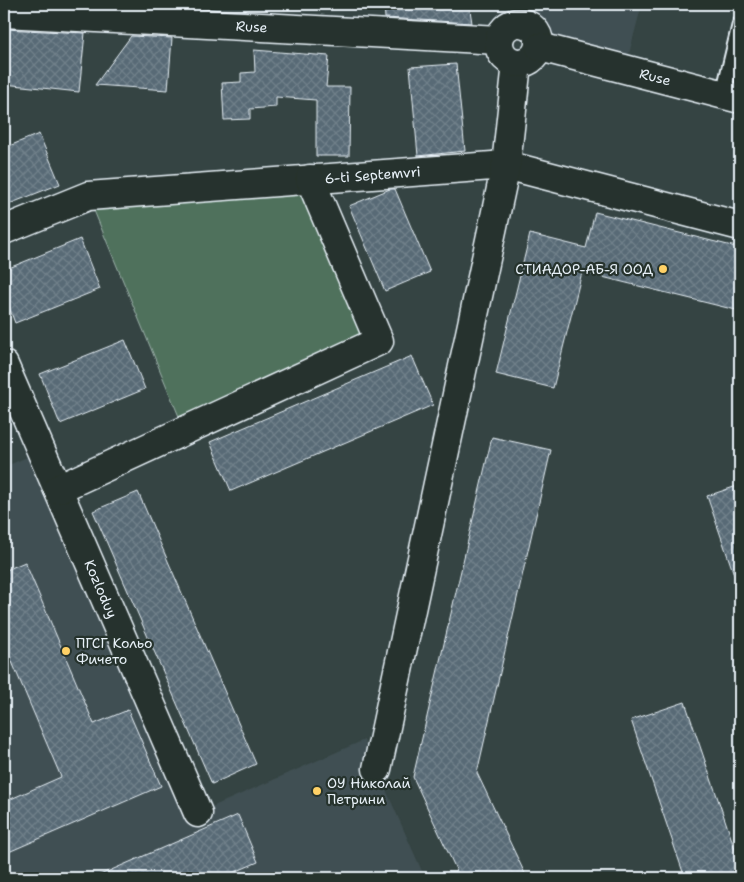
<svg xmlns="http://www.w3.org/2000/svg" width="744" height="882" viewBox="0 0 744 882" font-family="'Shantell Sans',sans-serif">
  <defs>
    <pattern id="building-cross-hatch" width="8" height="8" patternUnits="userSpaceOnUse" patternTransform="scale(1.25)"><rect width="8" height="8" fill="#586a76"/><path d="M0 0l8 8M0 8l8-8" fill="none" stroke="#70808a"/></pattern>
  </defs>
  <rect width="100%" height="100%" fill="#354443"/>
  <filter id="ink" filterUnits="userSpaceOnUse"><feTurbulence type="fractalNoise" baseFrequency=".02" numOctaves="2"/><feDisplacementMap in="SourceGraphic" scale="10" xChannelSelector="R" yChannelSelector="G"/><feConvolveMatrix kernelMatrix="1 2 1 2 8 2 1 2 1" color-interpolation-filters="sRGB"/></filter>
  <g filter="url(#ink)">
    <path fill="#404f52" d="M 515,4 L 642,4 L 625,69 L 523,42 Z
      M 41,451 L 198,813 L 364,740 L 425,878 L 4,878 L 4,467 Z"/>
    <path fill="#50715c" stroke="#9cb1aa" d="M 310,179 L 379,341 L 185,431 L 88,196 Z"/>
    <path fill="url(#building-cross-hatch)" stroke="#e8f1f8" d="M 154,4 L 174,4 L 174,7 L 152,5 Z
      M 384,4 L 469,4 L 472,23 L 385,18 Z
      M 4,29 L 85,33 L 79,92 L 4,84 Z
      M 131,36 L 172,38 L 168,90 L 95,85 Z
      M 254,50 L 329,56 L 326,87 L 350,87 L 349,156 L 316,156 L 316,100 L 276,97 L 276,107 L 250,109 L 250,119 L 224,120 L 222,83 L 241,82 L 241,73 L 255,72 Z
      M 456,64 L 465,151 L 418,156 L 410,67 Z
      M 39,134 L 60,184 L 4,206 L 4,148 Z
      M 390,189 L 395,189 L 430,272 L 385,291 L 349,206 Z
      M 595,212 L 740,248 L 740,311 L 582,272 L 553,388 L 496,374 L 530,234 L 586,248 Z
      M 80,239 L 100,289 L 15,323 L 4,294 L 4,270 Z
      M 125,340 L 145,389 L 60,424 L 40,374 Z
      M 412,356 L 433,405 L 231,491 L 210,442 Z
      M 492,437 L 551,450 L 477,773 L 527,878 L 460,878 L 413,777 Z
      M 740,485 L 740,582 L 737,583 L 707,496 Z
      M 138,492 L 256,764 L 212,784 L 93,511 Z
      M 25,562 L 94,724 L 128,710 L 161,786 L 4,854 L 4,802 L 61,777 L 4,643 L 4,571 Z
      M 685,702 L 740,864 L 740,878 L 685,878 L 631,720 Z
      M 238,815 L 258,862 L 221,878 L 93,878 Z"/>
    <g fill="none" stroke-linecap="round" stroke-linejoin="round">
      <defs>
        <path id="lane" d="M 723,95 L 740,24"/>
        <g id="street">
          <path id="s1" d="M 4,13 L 499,40"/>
          <path id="s2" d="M 4,230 L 88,196 L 506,165 L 740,226"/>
          <path id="s3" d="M 4,365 L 198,813"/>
          <path d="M 58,489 L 379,341 L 310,179"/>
          <path d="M 377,769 L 506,165 L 517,63"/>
        </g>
        <g id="secondary">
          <circle cx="519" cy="43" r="20"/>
          <path id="s4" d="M 540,47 L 740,99"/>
        </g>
      </defs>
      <use href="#lane" stroke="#e8f1f8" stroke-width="18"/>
      <use href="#street" stroke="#e8f1f8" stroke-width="31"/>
      <use href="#secondary" stroke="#e8f1f8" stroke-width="31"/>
      <use href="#lane" stroke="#26332d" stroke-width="14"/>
      <use href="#street" stroke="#26332d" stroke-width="28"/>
      <use href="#secondary" stroke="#26332d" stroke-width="28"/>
    </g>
  </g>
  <g fill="#ffd166" stroke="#26332d" stroke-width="2">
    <circle cx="663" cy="269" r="5"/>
    <circle cx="66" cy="651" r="5"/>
    <circle cx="317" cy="791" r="5"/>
  </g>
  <g text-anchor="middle" stroke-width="4.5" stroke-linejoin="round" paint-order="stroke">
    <g font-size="14" fill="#e8f1f8" stroke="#26332d">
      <text dy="5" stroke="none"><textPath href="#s1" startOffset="248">Ruse</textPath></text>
      <text dy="5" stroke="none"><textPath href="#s4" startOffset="119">Ruse</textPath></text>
      <text dy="5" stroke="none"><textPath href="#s2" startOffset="376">6-ti Septemvri</textPath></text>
      <text dy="5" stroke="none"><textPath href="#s3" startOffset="244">Kozloduy</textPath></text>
    </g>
    <g font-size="14" fill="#e8f1f8" stroke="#26332d" text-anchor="start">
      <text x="653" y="274" text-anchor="end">СТИАДОР-АБ-Я ООД</text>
      <text x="76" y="648">ПГСГ Кольо<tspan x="76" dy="16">Фичето</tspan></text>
      <text x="327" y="788">ОУ Николай<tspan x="327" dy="16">Петрини</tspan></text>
    </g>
  </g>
  <rect width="744" height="882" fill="none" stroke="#26332d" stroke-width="20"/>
  <rect x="10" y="10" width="724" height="862" fill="none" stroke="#e8f1f8" stroke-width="2" filter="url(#ink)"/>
</svg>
